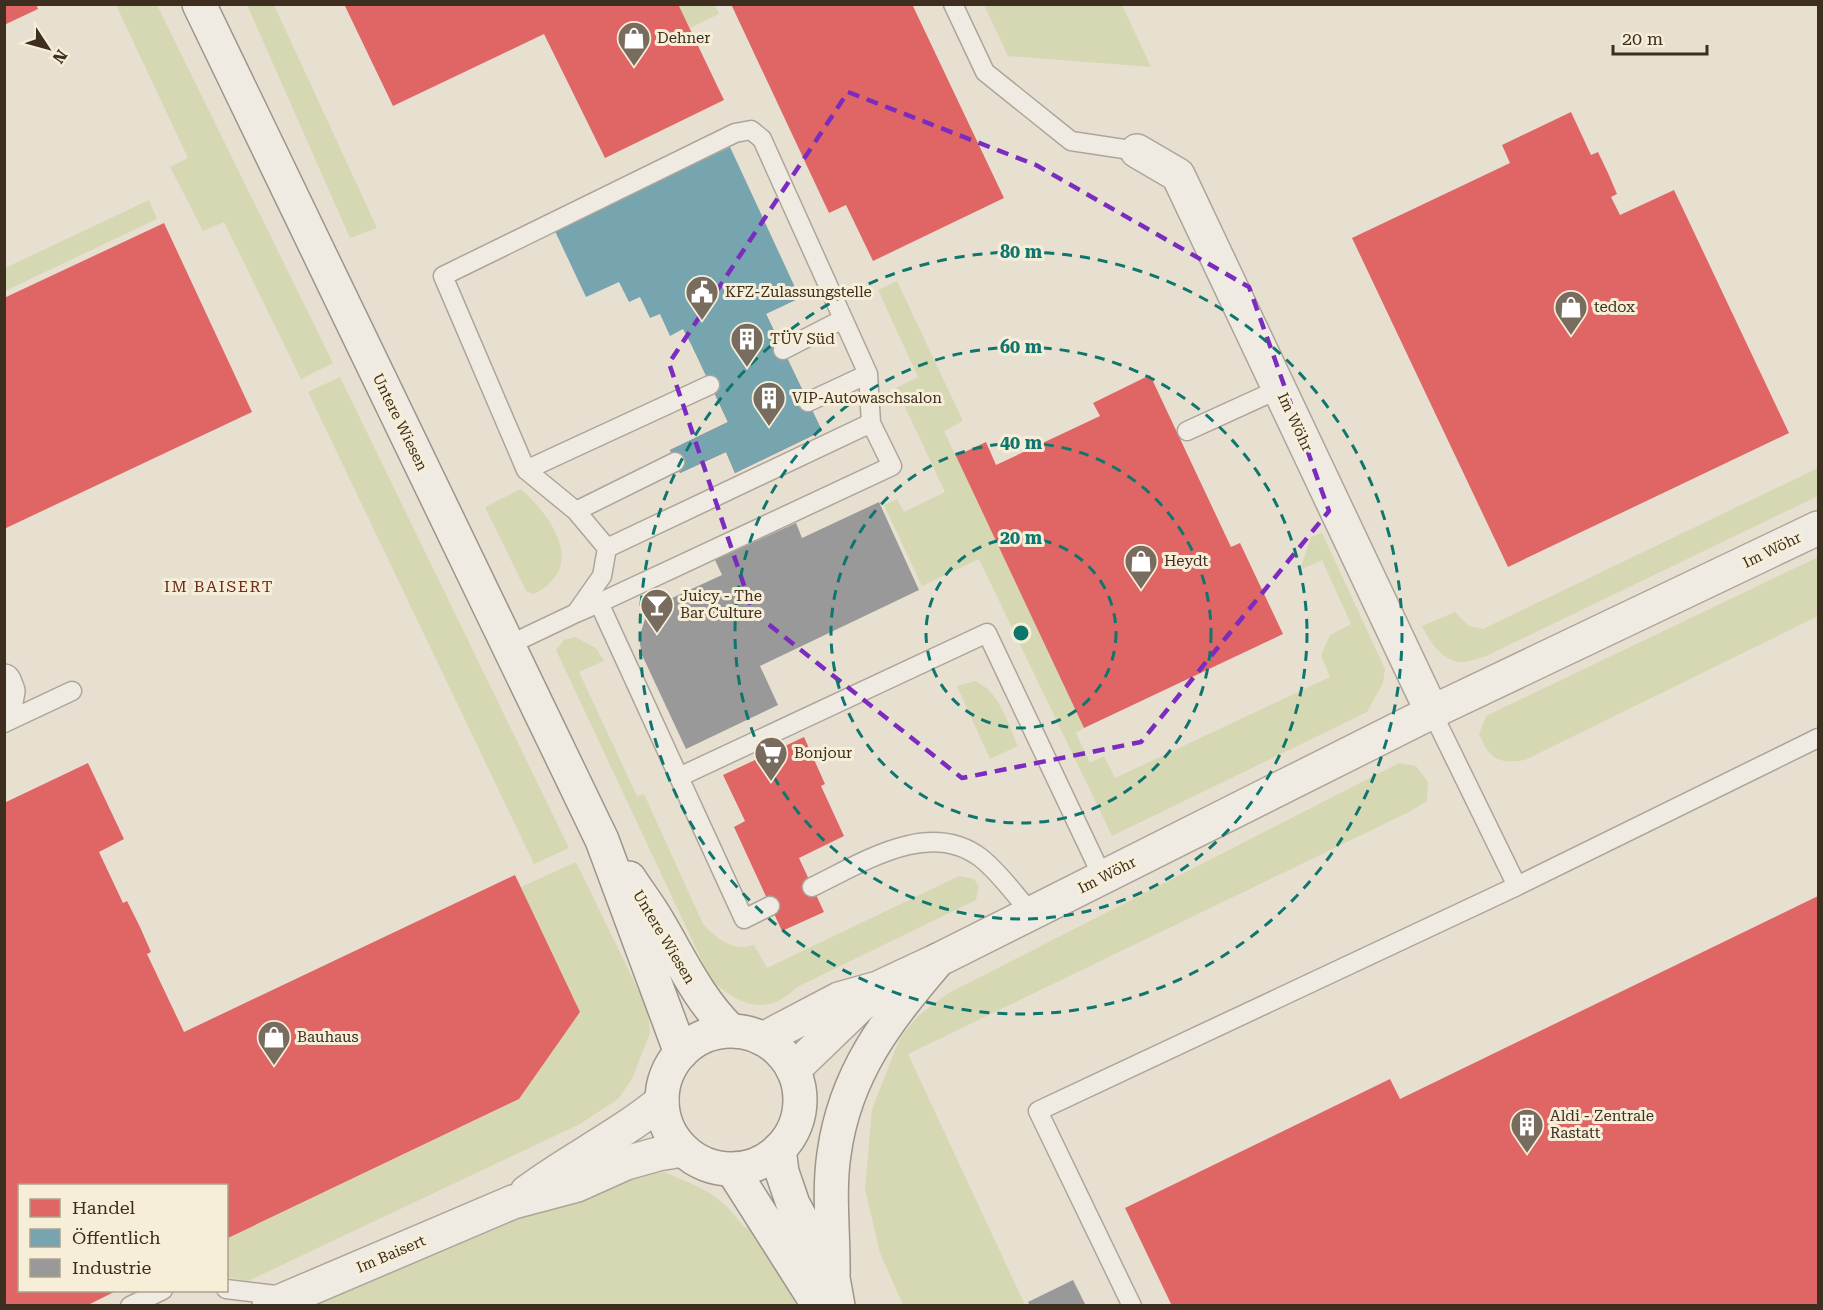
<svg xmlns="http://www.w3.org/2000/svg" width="1823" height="1310" viewBox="0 0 1823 1310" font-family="'Roboto Serif',serif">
  <rect width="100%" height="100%" fill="#e7e0d1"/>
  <path fill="#d6d7b3" d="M 116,5 L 157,5 L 333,363 L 301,379 L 224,222 L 203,231 L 170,167 L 188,158 Z
    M 247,5 L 274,5 L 377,228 L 350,238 Z
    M 678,5 L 715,5 L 719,14 L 690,28 Z
    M 984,5 L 1122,5 L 1151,67 L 1008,56 Z
    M 149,200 L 157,219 L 5,291 L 5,268 Z
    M 897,281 L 963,421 L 944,431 L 1084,728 L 1076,733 L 1090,763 L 1104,756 L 1115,778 L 1330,677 L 1321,655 L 1330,635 L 1351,624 L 1322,560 L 1300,570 L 1311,537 L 1322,533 L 1385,669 L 1383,683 L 1367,712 L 1112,836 L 979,559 L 922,586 L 884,505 L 897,499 L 904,512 L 945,492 L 896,388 L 918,377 L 878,290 Z
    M 340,377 L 569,848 L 534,864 L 308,392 Z
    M 1818,468 L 1818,496 L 1484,657 C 1477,658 1467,663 1460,662 C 1442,660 1429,641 1422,626 L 1455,612 L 1469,626 L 1483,629 Z
    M 521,489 C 553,518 587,567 534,594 L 526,591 L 485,507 Z
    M 1818,557 L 1818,616 L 1525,760 C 1497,764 1490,759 1479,734 L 1486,716 Z
    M 575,637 L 596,648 L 604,661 L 579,672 L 637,796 L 644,794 L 703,924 C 717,939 733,952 754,945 L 767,968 L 959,876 L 974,879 L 979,886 L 976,900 L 797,987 C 767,1017 740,1006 711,980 L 556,650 L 564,640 Z
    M 975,681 C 1000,692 1007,722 1018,746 L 990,759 L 957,686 Z
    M 1399,763 L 1416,766 L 1428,782 L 1427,801 L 1409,812 L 908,1054 L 1025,1305 L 903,1305 L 880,1253 L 865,1189 L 872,1109 L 900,1038 L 918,1016 L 947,994 Z
    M 576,862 L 648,1010 L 650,1033 L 632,1079 L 618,1099 L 580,1124 L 248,1281 L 227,1277 L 227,1239 L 519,1099 L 580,1012 L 521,887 Z
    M 664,1172 C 704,1189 718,1192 744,1227 L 760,1229 L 796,1305 L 313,1306 L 615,1177 Z"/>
  <path fill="#e06666" d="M 4,4 L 36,4 L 38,9 L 4,25 Z
    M 344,4 L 678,4 L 724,100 L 605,158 L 544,34 L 393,106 Z
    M 731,4 L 912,4 L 1004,198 L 873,261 L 846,205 L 829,213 Z
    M 1571,112 L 1591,155 L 1598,152 L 1608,173 L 1617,194 L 1611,197 L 1620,215 L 1674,190 L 1789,433 L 1508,567 L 1352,238 L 1510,163 L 1502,145 Z
    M 164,223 L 252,412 L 4,529 L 4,298 Z
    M 766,314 L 822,431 L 735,473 L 726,452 L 680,473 L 670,450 L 728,422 L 693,348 Z
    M 1150,375 L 1231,547 L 1240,543 L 1283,634 L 1084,728 L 956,456 L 986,442 L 996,465 L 1100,416 L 1093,403 Z
    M 804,737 L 825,784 L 821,786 L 844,836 L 799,858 L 824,912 L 782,931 L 734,827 L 745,821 L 723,775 Z
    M 88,763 L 124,839 L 99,852 L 123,903 L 127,901 L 140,927 L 151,952 L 147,954 L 184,1032 L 515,875 L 580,1012 L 519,1099 L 226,1239 L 226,1186 L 20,1186 L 20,1290 L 118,1290 L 86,1306 L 4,1306 L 4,803 Z
    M 1818,896 L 1818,1306 L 1172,1306 L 1125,1208 L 1390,1079 L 1400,1099 Z"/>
  <path fill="#76a5af" d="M 730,147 L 800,298 L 766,314 L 822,431 L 735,473 L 726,452 L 680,473 L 670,450 L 728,422 L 693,348 L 683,329 L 670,336 L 660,314 L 650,318 L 640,297 L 629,302 L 619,282 L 586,297 L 554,229 Z"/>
  <path fill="#999" d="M 879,502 L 919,590 L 760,666 L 778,705 L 686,749 L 642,655 L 639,638 L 645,619 L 661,603 L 722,575 L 715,560 L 796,523 L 802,538 Z
    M 1073,1280 L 1086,1306 L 1030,1306 L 1028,1302 Z"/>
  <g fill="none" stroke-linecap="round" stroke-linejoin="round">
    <defs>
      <path id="lane" d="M 953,4 L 985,72 L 1071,141 L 1137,151
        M 783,350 L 843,319
        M 808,402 L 868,374
        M 1187,431 L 1279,389
        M 526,470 L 710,385
        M 576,511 L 675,462
        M 599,603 L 892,466 L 871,423 L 607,548
        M 509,645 L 576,613
        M 1432,712 L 1517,886 L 1818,738
        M 4,723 L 72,691
        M 679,777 L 987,633 L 1103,878
        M 812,887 C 862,863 929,818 981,858 C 1000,873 1015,895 1031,913
        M 770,906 L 744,919 L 599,603 L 576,613 L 602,576 L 607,548 L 576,511 L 526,470 L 443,276 L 735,133 L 751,130 L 762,139 L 868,374 L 871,423
        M 226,1289 L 284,1296
        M 130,1306 L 163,1290
        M 1132,1306 L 1038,1111 L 1517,886"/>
      <path id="street" d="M 1137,151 L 1178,175 L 1432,712
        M 4,681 L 8,691 L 4,714
        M 763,1039 L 839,999 L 878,988 L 938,960 L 1432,712 L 1818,528
        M 793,1070 L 875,991
        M 527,1192 C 571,1159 620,1136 662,1101
        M 269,1306 L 513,1202 L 577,1185 L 626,1163 L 658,1154 L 683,1150"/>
      <path id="secondary" d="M 199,4 L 602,840 L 681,1053
        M 629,878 C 638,892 649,906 657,920 C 681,960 698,999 731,1031
        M662 1100a69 69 0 1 1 138 0a69 69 0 1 1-138 0Z
        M 779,1149 L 782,1172 L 793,1204 L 833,1278 L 838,1306
        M 732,1169 L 819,1306
        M 833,1278 C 834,1237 828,1194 834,1154 C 845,1073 887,1020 938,960"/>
    </defs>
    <use href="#lane" stroke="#ada599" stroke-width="21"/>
    <use href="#street" stroke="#ada599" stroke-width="36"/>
    <use href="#secondary" stroke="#9c958a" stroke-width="36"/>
    <use href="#lane" stroke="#efebe3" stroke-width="18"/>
    <use href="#street" stroke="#efebe3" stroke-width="33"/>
    <use href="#secondary" stroke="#efebe3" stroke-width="33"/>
  </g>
  <path fill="none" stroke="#7b2cbf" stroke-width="4.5" stroke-dasharray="12 8" stroke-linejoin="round" d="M 848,92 L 1036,165 L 1249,287 L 1329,511 L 1141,742 L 962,778 L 753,612 L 669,363 Z"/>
  <g fill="none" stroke="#0f766e" stroke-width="3" stroke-dasharray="10 8">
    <circle cx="1021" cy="633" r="95"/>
    <circle cx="1021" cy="633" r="190"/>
    <circle cx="1021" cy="633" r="286"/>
    <circle cx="1021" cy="633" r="381"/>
  </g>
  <defs>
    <symbol id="shop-pin" viewBox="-11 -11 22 30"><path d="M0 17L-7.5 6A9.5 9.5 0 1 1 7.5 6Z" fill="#786c5e" stroke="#f7eed8"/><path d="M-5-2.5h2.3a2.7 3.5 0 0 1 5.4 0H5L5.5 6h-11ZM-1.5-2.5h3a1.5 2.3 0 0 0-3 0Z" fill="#fff"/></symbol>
    <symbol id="civic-pin" viewBox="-11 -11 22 30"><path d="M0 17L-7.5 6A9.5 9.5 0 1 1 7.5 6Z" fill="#786c5e" stroke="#f7eed8"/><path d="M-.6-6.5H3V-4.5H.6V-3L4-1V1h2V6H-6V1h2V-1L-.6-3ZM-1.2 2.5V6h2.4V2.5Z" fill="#fff"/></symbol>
    <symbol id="building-pin" viewBox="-11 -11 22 30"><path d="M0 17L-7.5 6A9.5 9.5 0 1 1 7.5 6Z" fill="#786c5e" stroke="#f7eed8"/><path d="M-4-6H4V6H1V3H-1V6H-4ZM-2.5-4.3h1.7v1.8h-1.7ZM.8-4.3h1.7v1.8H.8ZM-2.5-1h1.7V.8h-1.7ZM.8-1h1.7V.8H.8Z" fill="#fff"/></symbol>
    <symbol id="bar-pin" viewBox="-11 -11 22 30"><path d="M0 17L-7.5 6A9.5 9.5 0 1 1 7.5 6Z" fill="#786c5e" stroke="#f7eed8"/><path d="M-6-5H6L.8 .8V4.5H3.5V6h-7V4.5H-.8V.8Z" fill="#fff"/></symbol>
    <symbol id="supermarket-pin" viewBox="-11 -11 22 30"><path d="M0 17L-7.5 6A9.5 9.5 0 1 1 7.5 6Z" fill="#786c5e" stroke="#f7eed8"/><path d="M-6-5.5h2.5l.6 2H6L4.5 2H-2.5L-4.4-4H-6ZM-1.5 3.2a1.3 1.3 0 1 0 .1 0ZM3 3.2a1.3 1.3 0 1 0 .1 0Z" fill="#fff"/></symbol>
  </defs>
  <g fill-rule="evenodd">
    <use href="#shop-pin" x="615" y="19" width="38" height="52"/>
    <use href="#civic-pin" x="683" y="273" width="38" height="52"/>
    <use href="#shop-pin" x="1552" y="288" width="38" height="52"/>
    <use href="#building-pin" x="728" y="320" width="38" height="52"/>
    <use href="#building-pin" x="750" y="379" width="38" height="52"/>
    <use href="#shop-pin" x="1122" y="542" width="38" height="52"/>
    <use href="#bar-pin" x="638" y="586" width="38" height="52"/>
    <use href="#supermarket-pin" x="752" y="734" width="38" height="52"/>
    <use href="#shop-pin" x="255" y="1018" width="38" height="52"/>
    <use href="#building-pin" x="1508" y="1106" width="38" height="52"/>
  </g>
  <g text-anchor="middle" stroke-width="6" stroke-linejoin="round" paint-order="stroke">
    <g font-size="15" fill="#3d2e20" stroke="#f7eed8" text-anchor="start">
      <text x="657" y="43">Dehner</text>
      <text x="725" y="297">KFZ-Zulassungstelle</text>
      <text x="1594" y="312">tedox</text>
      <text x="770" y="344">TÜV Süd</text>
      <text x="792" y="403">VIP-Autowaschsalon</text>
      <text x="1164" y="566">Heydt</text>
      <text x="680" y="601">Juicy - The<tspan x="680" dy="17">Bar Culture</tspan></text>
      <text x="794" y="758">Bonjour</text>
      <text x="297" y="1042">Bauhaus</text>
      <text x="1550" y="1121">Aldi - Zentrale<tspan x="1550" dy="17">Rastatt</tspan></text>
    </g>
    <g font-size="15" fill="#3d2e20" stroke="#f7eed8">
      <text transform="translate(400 422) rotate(64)" y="5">Untere Wiesen</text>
      <text transform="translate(1295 422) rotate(65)" y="5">Im Wöhr</text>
      <text transform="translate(1772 550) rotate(-26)" y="5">Im Wöhr</text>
      <text transform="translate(1107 875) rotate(-27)" y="5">Im Wöhr</text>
      <text transform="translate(664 937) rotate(59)" y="5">Untere Wiesen</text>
      <text transform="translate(391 1254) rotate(-23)" y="5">Im Baisert</text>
    </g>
    <g font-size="16" letter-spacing="1.5" fill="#6b2e1e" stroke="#f7eed8">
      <text x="219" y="592">IM BAISERT</text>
    </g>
  </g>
  <circle cx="1021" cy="633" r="9" fill="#0f766e" stroke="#f7eed8" stroke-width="3"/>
  <g font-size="18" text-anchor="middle" font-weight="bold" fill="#0f766e" stroke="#f7eed8" stroke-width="6" stroke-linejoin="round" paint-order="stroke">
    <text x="1021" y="258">80 m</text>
    <text x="1021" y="353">60 m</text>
    <text x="1021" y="449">40 m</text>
    <text x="1021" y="544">20 m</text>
  </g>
  <rect width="1823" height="1310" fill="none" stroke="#3d2e20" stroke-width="12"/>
  <rect x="18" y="1184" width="210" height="108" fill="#f7eed8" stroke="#ada18e" stroke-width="1.5"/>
  <rect x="30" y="1199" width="30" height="18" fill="#e06666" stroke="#ada18e" stroke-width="1.5"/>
  <text x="72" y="1214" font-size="18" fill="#3d2e20">Handel</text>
  <rect x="30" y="1229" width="30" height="18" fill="#76a5af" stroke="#ada18e" stroke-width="1.5"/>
  <text x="72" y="1244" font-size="18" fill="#3d2e20">Öffentlich</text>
  <rect x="30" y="1259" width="30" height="18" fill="#999999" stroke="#ada18e" stroke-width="1.5"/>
  <text x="72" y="1274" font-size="18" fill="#3d2e20">Industrie</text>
  <g transform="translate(48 48) rotate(126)" stroke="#f7eed8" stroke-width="4.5" paint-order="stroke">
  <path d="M0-4.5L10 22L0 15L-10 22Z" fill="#3d2e20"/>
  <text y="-9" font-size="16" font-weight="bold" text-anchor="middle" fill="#3d2e20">N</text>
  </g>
  <path d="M1613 45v9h94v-9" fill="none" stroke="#3d2e20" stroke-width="3"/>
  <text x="1622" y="45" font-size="18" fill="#3d2e20" stroke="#f7eed8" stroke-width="4.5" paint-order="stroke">20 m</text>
</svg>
